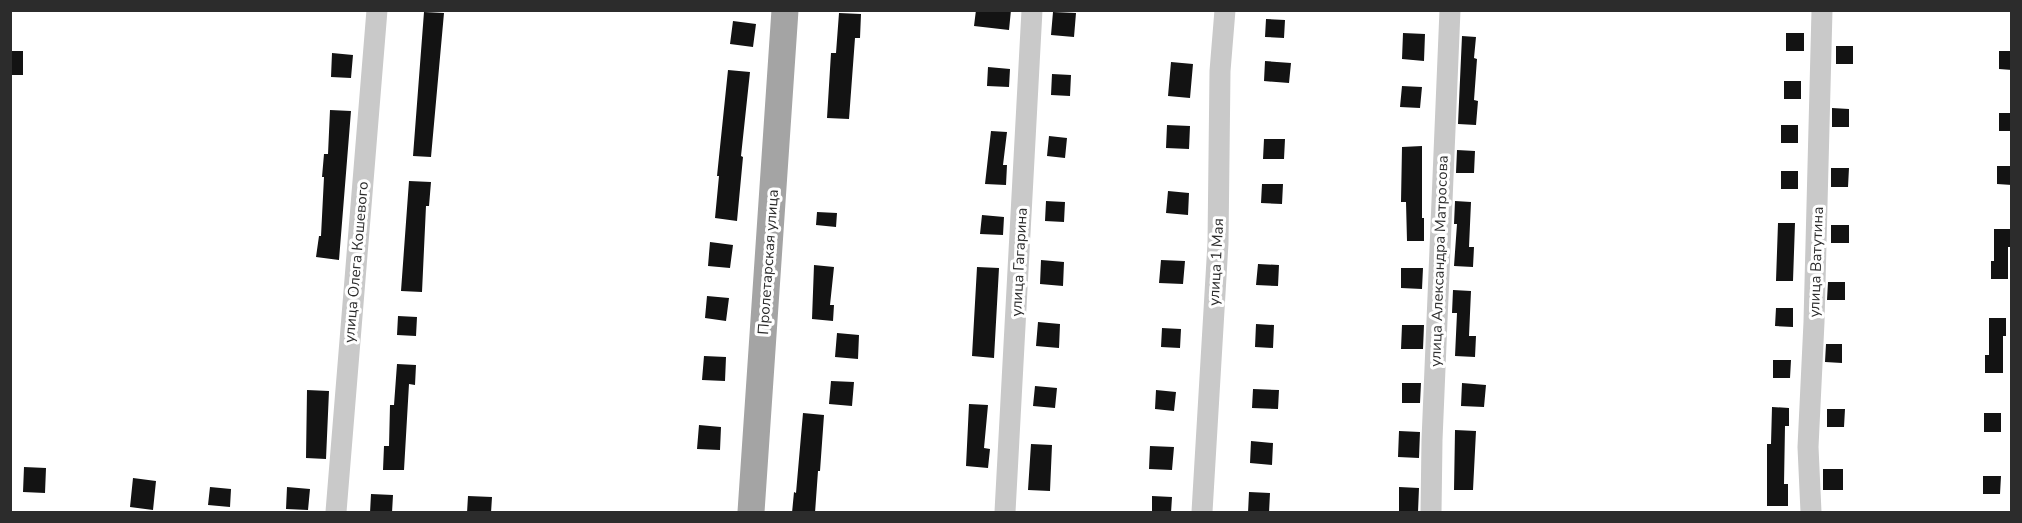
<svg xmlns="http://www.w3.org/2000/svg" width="2022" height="523" viewBox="0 0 2022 523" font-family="'Nunito Sans',sans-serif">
  <rect width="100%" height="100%" fill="#fff"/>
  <path fill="#131313" d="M 976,10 L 1011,10 L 1009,30 L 974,26 Z
    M 424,12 L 444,13 L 431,157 L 413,156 Z
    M 1053,12 L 1076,13 L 1074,37 L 1051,35 Z
    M 839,13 L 861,14 L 860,38 L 855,38 L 849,119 L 827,118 L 831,53 L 836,53 Z
    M 1266,19 L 1285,20 L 1284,38 L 1265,37 Z
    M 733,21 L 756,24 L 753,47 L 730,44 Z
    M 1403,33 L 1425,34 L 1424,61 L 1402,59 Z
    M 1786,33 L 1804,33 L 1804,51 L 1786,51 Z
    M 1462,36 L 1476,37 L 1474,58 L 1477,59 L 1474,100 L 1478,101 L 1476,125 L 1458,124 Z
    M 1836,46 L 1853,46 L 1853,64 L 1836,64 Z
    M 10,51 L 23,51 L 23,75 L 10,75 Z
    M 1999,51 L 2012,51 L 2012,70 L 1999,69 Z
    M 332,53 L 353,55 L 351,78 L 331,77 Z
    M 1265,61 L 1291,63 L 1289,83 L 1264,81 Z
    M 1171,62 L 1193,64 L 1190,98 L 1168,96 Z
    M 988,67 L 1010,69 L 1009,87 L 987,86 Z
    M 728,70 L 750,72 L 741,156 L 743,157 L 737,221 L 715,218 L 719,176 L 717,176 Z
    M 1052,74 L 1071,75 L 1070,96 L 1051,95 Z
    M 1784,81 L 1801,81 L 1801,99 L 1784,99 Z
    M 1402,86 L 1422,87 L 1420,108 L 1400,107 Z
    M 1832,108 L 1849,109 L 1849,127 L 1832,127 Z
    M 330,110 L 351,111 L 339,260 L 316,257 L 319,236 L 321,236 L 324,177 L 322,177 L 324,154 L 328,154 Z
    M 1999,113 L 2012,113 L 2012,131 L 1999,131 Z
    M 1167,125 L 1190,126 L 1189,149 L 1166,148 Z
    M 1781,125 L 1798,125 L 1798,143 L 1781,143 Z
    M 991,131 L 1007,132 L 1003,165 L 1007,165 L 1006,185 L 985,184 Z
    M 1049,136 L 1067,138 L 1065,158 L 1047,156 Z
    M 1264,139 L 1285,139 L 1284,159 L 1263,159 Z
    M 1422,146 L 1422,218 L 1424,218 L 1424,241 L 1407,241 L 1406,202 L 1401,202 L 1402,147 Z
    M 1457,150 L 1475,151 L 1474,173 L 1456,173 Z
    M 1997,166 L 2012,166 L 2012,185 L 1997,184 Z
    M 1831,168 L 1849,168 L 1848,187 L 1831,187 Z
    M 1781,171 L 1798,171 L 1798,189 L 1781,189 Z
    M 409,181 L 431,182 L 429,206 L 426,206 L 422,292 L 401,291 Z
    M 1262,184 L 1283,184 L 1282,204 L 1261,203 Z
    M 1168,191 L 1189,193 L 1188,215 L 1166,213 Z
    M 1046,201 L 1065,202 L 1064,222 L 1045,221 Z
    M 1455,201 L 1471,202 L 1469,247 L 1474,247 L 1473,267 L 1454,266 L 1457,224 L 1454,224 Z
    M 817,212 L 837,213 L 836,227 L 816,225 Z
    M 982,215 L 1004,217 L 1003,235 L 980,234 Z
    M 1778,223 L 1795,223 L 1793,281 L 1776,281 Z
    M 1831,225 L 1849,225 L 1849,243 L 1831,243 Z
    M 1994,229 L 2012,229 L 2012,247 L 2008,247 L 2008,279 L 1991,279 L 1991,261 L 1994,261 Z
    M 710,242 L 733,245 L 730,268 L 708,266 Z
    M 1041,260 L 1064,262 L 1063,286 L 1040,284 Z
    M 1161,260 L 1185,261 L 1183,284 L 1159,283 Z
    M 1258,264 L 1279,265 L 1278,286 L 1256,285 Z
    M 814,265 L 834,267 L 830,305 L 834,305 L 833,321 L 812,319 Z
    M 977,267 L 999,268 L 994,358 L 972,356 Z
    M 1401,268 L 1423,268 L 1422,289 L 1401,288 Z
    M 1828,282 L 1845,282 L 1845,300 L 1827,300 Z
    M 1453,290 L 1471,291 L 1469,336 L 1476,336 L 1475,357 L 1455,356 L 1457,313 L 1452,313 Z
    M 707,296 L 729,298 L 726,321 L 705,318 Z
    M 1776,308 L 1793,308 L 1793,327 L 1775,326 Z
    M 398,316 L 417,317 L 416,336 L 397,335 Z
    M 1989,318 L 2006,318 L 2006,336 L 2003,336 L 2003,373 L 1985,373 L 1985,355 L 1989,355 Z
    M 1038,322 L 1060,324 L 1059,348 L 1036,346 Z
    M 1256,324 L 1274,325 L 1273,348 L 1255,347 Z
    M 1402,325 L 1424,325 L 1423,349 L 1401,349 Z
    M 1162,328 L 1181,329 L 1180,348 L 1161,347 Z
    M 837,333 L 859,335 L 858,359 L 835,357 Z
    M 1826,344 L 1842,344 L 1842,363 L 1825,362 Z
    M 704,356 L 726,357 L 725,381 L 702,380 Z
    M 1773,360 L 1791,360 L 1790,378 L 1773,378 Z
    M 397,364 L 416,365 L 415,385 L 409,384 L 404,470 L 383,470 L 384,446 L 389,446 L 390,405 L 394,405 Z
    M 831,381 L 854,382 L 852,406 L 829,404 Z
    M 1402,383 L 1421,383 L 1420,403 L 1402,403 Z
    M 1462,383 L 1486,385 L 1484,407 L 1461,406 Z
    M 1035,386 L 1057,388 L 1055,408 L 1033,406 Z
    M 1253,389 L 1279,390 L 1278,409 L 1252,408 Z
    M 307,390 L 329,391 L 326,459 L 306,458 Z
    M 1156,390 L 1176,392 L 1174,411 L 1155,409 Z
    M 969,404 L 988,405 L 984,448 L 990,449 L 988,468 L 966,466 Z
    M 1772,407 L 1789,408 L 1789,426 L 1785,426 L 1784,484 L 1788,484 L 1788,506 L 1767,506 L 1767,444 L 1771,444 Z
    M 1827,409 L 1845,409 L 1844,427 L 1827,427 Z
    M 803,413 L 824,415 L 820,471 L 818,471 L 815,513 L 792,513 L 794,492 L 796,493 Z
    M 1984,413 L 2001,413 L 2001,432 L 1984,432 Z
    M 699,425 L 721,427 L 720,450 L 697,449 Z
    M 1455,430 L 1476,431 L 1473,490 L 1454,490 Z
    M 1399,431 L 1420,432 L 1419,458 L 1398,457 Z
    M 1251,441 L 1273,443 L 1272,465 L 1250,463 Z
    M 1031,444 L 1052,445 L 1050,491 L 1028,490 Z
    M 1150,446 L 1174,447 L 1172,470 L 1149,469 Z
    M 24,467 L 46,468 L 45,493 L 23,492 Z
    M 1823,469 L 1843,469 L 1843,490 L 1823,490 Z
    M 1983,476 L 2001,476 L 2000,494 L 1983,494 Z
    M 133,478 L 156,481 L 153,510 L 130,507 Z
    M 210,487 L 231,489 L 230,507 L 208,505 Z
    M 287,487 L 310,489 L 308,510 L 286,509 Z
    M 1399,487 L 1419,488 L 1418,512 L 1399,512 Z
    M 1249,492 L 1270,493 L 1269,513 L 1248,513 Z
    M 371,494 L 393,495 L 392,513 L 370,513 Z
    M 468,496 L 492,497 L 491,513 L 467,513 Z
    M 1152,496 L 1172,497 L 1171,513 L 1152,513 Z"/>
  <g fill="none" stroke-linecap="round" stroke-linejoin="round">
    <path stroke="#c9c9c9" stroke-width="21" d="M 336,512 L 377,10
      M 1005,512 L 1032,10
      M 1202,512 L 1218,243 L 1220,71 L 1225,10
      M 1431,512 L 1432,440 L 1450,10
      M 1811,512 L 1808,447 L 1814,322 L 1822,10"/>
    <path stroke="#a4a4a4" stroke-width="27" d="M 751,512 L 785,10"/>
  </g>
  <g text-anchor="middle" stroke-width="6" stroke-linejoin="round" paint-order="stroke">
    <g font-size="15" fill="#2c2c2c" stroke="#fff">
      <text transform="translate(1439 261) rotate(-88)" y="5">улица Александра Матросова</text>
      <text transform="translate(356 262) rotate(-85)" y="5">улица Олега Кошевого</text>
      <text transform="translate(768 262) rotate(-86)" y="5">Пролетарская улица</text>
      <text transform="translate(1019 262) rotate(-87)" y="5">улица Гагарина</text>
      <text transform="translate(1216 262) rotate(-87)" y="5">улица 1 Мая</text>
      <text transform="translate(1816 262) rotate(-88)" y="5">улица Ватутина</text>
    </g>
  </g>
  <rect width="2022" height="523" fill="none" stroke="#2c2c2c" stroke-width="24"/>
</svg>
